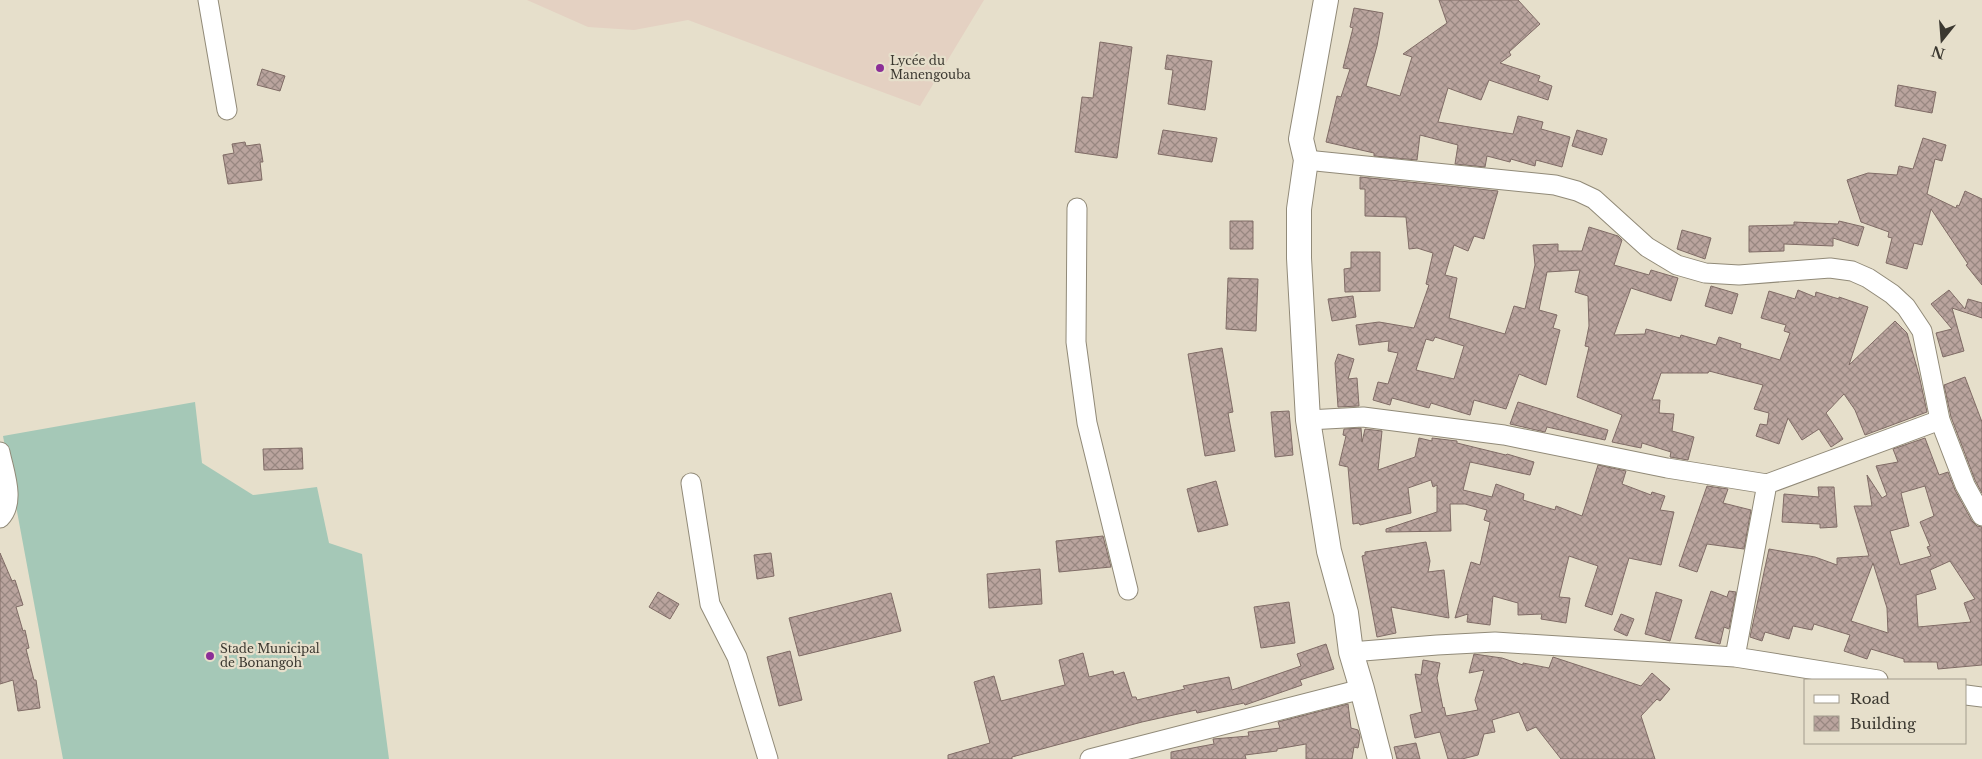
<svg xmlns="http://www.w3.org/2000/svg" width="1982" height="759" viewBox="0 0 1982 759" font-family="'Libre Baskerville',serif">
  <defs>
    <pattern id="building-cross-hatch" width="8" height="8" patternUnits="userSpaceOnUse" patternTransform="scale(1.25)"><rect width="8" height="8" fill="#baa49e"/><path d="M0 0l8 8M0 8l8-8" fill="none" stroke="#988781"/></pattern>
  </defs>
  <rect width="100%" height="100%" fill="#e6dfcb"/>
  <path fill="#e4d1c2" d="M 527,0 L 984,0 L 920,106 L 688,20 L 634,30 L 588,27 Z"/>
  <path fill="#a5c8b7" d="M 195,402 L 202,463 L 253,495 L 317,487 L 329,543 L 362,554 L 389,759 L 63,759 L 3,436 Z"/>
  <path fill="url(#building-cross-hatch)" stroke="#806c66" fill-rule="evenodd" d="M 1439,0 L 1518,0 L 1540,24 L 1509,52 L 1511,55 L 1500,63 L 1540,76 L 1538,81 L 1552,86 L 1548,100 L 1489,80 L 1481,100 L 1448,88 L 1438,122 L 1513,134 L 1518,116 L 1543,122 L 1541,129 L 1570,137 L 1562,167 L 1536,160 L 1535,166 L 1511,159 L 1510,162 L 1487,156 L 1485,167 L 1455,164 L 1458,145 L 1420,135 L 1417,160 L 1374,156 L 1374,153 L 1326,142 L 1337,96 L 1341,97 L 1350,69 L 1343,68 L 1353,28 L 1350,27 L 1354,8 L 1383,13 L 1377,46 L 1366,86 L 1400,96 L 1412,57 L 1403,54 L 1447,23 Z
    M 1100,42 L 1132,47 L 1117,158 L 1075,152 L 1082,97 L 1093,98 Z
    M 1167,55 L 1212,61 L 1205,110 L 1168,104 L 1173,70 L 1165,69 Z
    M 262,69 L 285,76 L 280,91 L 257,85 Z
    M 1898,85 L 1936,92 L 1932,113 L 1895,106 Z
    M 1163,130 L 1217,138 L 1212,162 L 1158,154 Z
    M 1577,130 L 1607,139 L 1602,155 L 1572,146 Z
    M 1923,138 L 1946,145 L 1942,161 L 1935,159 L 1927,194 L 1956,208 L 1957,205 L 1959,206 L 1965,191 L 1982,199 L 1982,285 L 1966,265 L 1968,264 L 1931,209 L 1922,245 L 1914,243 L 1907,269 L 1886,263 L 1892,238 L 1888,237 L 1889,232 L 1861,222 L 1847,180 L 1868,173 L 1897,175 L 1899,166 L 1913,169 Z
    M 245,142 L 246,146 L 260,144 L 263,162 L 260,162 L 262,180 L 228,184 L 223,155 L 234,153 L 232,144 Z
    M 1360,177 L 1498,191 L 1484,239 L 1474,236 L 1468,251 L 1454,245 L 1445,275 L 1457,278 L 1449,318 L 1505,334 L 1514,306 L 1525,309 L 1535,265 L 1533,245 L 1558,244 L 1558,251 L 1582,251 L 1589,227 L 1618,236 L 1622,240 L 1614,265 L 1649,275 L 1651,270 L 1678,278 L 1671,301 L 1631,288 L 1614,335 L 1645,334 L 1646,329 L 1680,338 L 1681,335 L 1716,345 L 1719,337 L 1741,344 L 1740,348 L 1780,360 L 1790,333 L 1784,331 L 1786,325 L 1761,318 L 1769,291 L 1795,299 L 1798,290 L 1815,297 L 1816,292 L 1839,299 L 1839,297 L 1868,307 L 1849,365 L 1895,321 L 1907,333 L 1919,375 L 1927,412 L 1865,435 L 1855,410 L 1844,394 L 1826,413 L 1843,439 L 1831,447 L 1819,429 L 1802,440 L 1788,418 L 1779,444 L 1756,436 L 1760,424 L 1767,425 L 1769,413 L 1754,409 L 1763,385 L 1709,371 L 1708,373 L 1661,373 L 1652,400 L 1660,400 L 1659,413 L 1674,414 L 1672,431 L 1694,437 L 1688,460 L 1670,457 L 1671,452 L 1642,443 L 1641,448 L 1612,442 L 1622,415 L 1577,397 L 1589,347 L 1585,346 L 1589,326 L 1588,296 L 1575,292 L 1580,270 L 1547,272 L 1539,310 L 1557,315 L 1553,328 L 1560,330 L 1546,385 L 1519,374 L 1506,409 L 1474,400 L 1470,415 L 1431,403 L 1429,408 L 1392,398 L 1390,405 L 1373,400 L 1378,382 L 1388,384 L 1398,353 L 1388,351 L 1389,341 L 1359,345 L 1356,325 L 1379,322 L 1414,328 L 1429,285 L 1426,284 L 1433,253 L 1417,248 L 1409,249 L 1406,217 L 1365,216 L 1365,189 L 1360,189 ZM 1435,337 L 1464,346 L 1454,379 L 1416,370 L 1426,339 L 1433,341 Z
    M 1230,221 L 1253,221 L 1253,249 L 1230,249 Z
    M 1839,221 L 1864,227 L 1858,246 L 1833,238 L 1833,246 L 1784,244 L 1784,251 L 1749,252 L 1749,226 L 1794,225 L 1794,222 L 1838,224 Z
    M 1682,230 L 1711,238 L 1705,259 L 1677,249 Z
    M 1351,252 L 1380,252 L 1380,291 L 1345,292 L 1344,269 L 1351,268 Z
    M 1228,278 L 1258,279 L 1256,331 L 1226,329 Z
    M 1711,286 L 1738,294 L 1732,314 L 1705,306 Z
    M 1949,290 L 1965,309 L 1968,299 L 1982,303 L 1982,318 L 1952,308 L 1964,351 L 1943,357 L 1936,333 L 1952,329 L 1931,304 Z
    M 1353,296 L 1356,317 L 1332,321 L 1328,299 Z
    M 1222,348 L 1233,412 L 1228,413 L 1235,451 L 1205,456 L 1188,354 Z
    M 1338,354 L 1354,359 L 1348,379 L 1357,378 L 1359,406 L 1338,407 L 1335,363 Z
    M 1965,377 L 1982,422 L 1982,493 L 1975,480 L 1951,417 L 1944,385 Z
    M 1518,402 L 1608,430 L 1605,440 L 1547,427 L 1545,432 L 1510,424 Z
    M 1289,411 L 1293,455 L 1275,457 L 1271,412 Z
    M 1361,428 L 1362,442 L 1365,429 L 1382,431 L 1378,470 L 1415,457 L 1419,438 L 1432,441 L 1432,438 L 1457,441 L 1457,443 L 1506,455 L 1507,454 L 1534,462 L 1530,475 L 1470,462 L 1463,490 L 1492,497 L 1496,484 L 1524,494 L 1523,500 L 1555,510 L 1556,506 L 1582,516 L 1598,465 L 1626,471 L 1622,484 L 1651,495 L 1652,492 L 1665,496 L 1660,510 L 1674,512 L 1661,565 L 1629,558 L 1612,615 L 1585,606 L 1598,566 L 1569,556 L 1559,597 L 1570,598 L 1566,623 L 1541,619 L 1542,614 L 1518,615 L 1518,603 L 1493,596 L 1490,625 L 1467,622 L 1468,614 L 1455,618 L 1471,562 L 1480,565 L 1490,522 L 1484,520 L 1487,510 L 1465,504 L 1450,504 L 1451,531 L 1386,532 L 1386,529 L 1437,512 L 1437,485 L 1433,487 L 1431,480 L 1408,488 L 1411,513 L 1360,525 L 1359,523 L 1353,524 L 1348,467 L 1339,465 L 1346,436 L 1343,435 L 1344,429 Z
    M 1925,438 L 1939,475 L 1948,472 L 1955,490 L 1972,521 L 1977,526 L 1982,527 L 1982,665 L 1938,669 L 1937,662 L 1904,662 L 1904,659 L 1871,649 L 1867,659 L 1844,651 L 1850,635 L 1814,624 L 1812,630 L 1793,626 L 1789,639 L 1765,632 L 1762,641 L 1750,637 L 1769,549 L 1815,557 L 1837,565 L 1837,558 L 1869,556 L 1854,506 L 1872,506 L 1867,475 L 1882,498 L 1887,495 L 1876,466 L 1898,462 L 1893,449 ZM 1925,486 L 1934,516 L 1920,522 L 1930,546 L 1927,547 L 1931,556 L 1900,565 L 1890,531 L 1909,526 L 1901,493 ZM 1950,561 L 1975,599 L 1964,603 L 1971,622 L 1918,627 L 1916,595 L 1936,589 L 1930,570 ZM 1873,563 L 1887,608 L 1888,633 L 1851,621 Z
    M 302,448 L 303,469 L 264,470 L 263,449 Z
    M 1216,481 L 1228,525 L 1198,532 L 1187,489 Z
    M 1707,486 L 1728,489 L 1723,503 L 1751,510 L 1744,549 L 1707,544 L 1697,572 L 1679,566 Z
    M 1818,487 L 1834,487 L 1837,527 L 1820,528 L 1820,524 L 1782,522 L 1784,494 L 1819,497 Z
    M 1103,536 L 1111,567 L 1059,572 L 1056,541 Z
    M 1426,542 L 1430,561 L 1428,572 L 1444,570 L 1449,618 L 1391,607 L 1396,633 L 1377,637 L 1362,556 L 1365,555 L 1365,552 Z
    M 0,553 L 12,581 L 15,580 L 23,605 L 16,607 L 23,631 L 25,630 L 29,648 L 26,649 L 34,680 L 36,680 L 40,708 L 18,711 L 13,680 L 0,684 Z
    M 771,553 L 774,576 L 757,579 L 754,555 Z
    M 1040,569 L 1042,604 L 989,608 L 987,574 Z
    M 1711,591 L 1727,597 L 1729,591 L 1736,592 L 1729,629 L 1724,627 L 1720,644 L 1695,638 Z
    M 658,592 L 679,604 L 670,619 L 649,607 Z
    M 1656,592 L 1682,600 L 1670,641 L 1645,634 Z
    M 891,593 L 901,631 L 799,656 L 789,618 Z
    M 1289,602 L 1295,643 L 1261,648 L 1254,607 Z
    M 1621,614 L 1634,619 L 1627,636 L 1614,630 Z
    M 1326,644 L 1334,669 L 1300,680 L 1302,685 L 1245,705 L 1244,703 L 1197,713 L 1196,710 L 1142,722 L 1012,757 L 1012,759 L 948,759 L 948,755 L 990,743 L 974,682 L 994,676 L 1001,701 L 1065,685 L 1059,660 L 1083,653 L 1089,677 L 1113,671 L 1114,675 L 1124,672 L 1132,697 L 1136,697 L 1137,700 L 1185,689 L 1183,686 L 1229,677 L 1232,690 L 1301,666 L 1297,654 Z
    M 790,651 L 802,700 L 779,706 L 767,657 Z
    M 1474,654 L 1502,658 L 1523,665 L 1523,663 L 1549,668 L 1553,657 L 1641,686 L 1652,673 L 1670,689 L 1660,701 L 1657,699 L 1641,716 L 1655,759 L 1561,759 L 1536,727 L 1527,731 L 1519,712 L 1492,720 L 1495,732 L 1484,734 L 1478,755 L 1462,759 L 1448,759 L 1440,732 L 1415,738 L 1410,715 L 1422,712 L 1415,674 L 1421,675 L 1423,660 L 1440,663 L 1437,678 L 1443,708 L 1444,707 L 1446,716 L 1478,710 L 1475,700 L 1484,670 L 1469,673 Z
    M 1348,704 L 1351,728 L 1358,730 L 1360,737 L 1358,748 L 1354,747 L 1352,759 L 1306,759 L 1306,744 L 1277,749 L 1277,751 L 1245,755 L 1246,759 L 1171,759 L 1171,752 L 1214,744 L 1213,739 L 1249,736 L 1248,732 L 1280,728 L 1278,722 Z
    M 1416,743 L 1420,759 L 1397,759 L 1394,747 Z"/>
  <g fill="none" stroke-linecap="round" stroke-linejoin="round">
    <defs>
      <path id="minor" d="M 208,0 L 227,110
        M 1306,160 L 1555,185 L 1577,191 L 1594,199 L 1647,247 L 1677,265 L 1705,273 L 1739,275 L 1830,268 L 1852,271 L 1868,278 L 1892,294 L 1906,307 L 1922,331 L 1940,420 L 1965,485 L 1982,516
        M 1077,208 L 1076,342 L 1087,423 L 1128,590
        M 1308,420 L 1363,417 L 1504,435 L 1667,468 L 1767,484 L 1940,420
        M 0,452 C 4,472 16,502 0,518
        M 691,483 L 710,604 L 737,657 L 768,759
        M 1351,652 L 1437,645 L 1495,642 L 1735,657 L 1878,680
        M 1735,657 L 1767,484
        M 1966,695 L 1982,697
        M 1090,759 L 1362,689"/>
      <path id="tertiary" d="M 1326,0 L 1301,139 L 1306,160 L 1299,209 L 1299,258 L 1308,420 L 1329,551 L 1346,613 L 1351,652 L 1362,689 L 1380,759"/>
    </defs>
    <use href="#minor" stroke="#918a78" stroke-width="21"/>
    <use href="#tertiary" stroke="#918a78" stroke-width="26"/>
    <use href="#minor" stroke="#fff" stroke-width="19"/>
    <use href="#tertiary" stroke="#fff" stroke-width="24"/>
  </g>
  <g fill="#8c2e97" stroke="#e6dfcb" stroke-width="2">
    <circle cx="880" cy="68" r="5"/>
    <circle cx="210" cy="656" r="5"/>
  </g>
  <g text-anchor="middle" stroke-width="4.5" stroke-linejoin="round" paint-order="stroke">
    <g font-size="12" fill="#3b3830" stroke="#e6dfcb" text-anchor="start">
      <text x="890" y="65">Lycée du<tspan x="890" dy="14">Manengouba</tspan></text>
      <text x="220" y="653">Stade Municipal<tspan x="220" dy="14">de Bonangoh</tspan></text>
    </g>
  </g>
  <rect x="1804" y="679" width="162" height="65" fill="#e6dfcb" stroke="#a29c8d"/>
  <rect x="1814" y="695" width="25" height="8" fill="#ffffff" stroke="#a29c8d"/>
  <text x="1850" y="704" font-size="15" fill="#3b3830">Road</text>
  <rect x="1814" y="716" width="25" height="15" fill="url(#building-cross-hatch)" stroke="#a29c8d"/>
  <text x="1850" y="729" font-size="15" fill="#3b3830">Building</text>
  <g transform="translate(1942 40) rotate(197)" stroke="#e6dfcb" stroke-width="4" paint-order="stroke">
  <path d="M0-4L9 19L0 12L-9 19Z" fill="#3b3830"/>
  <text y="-8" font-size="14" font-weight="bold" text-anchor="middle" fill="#3b3830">N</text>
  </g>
</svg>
